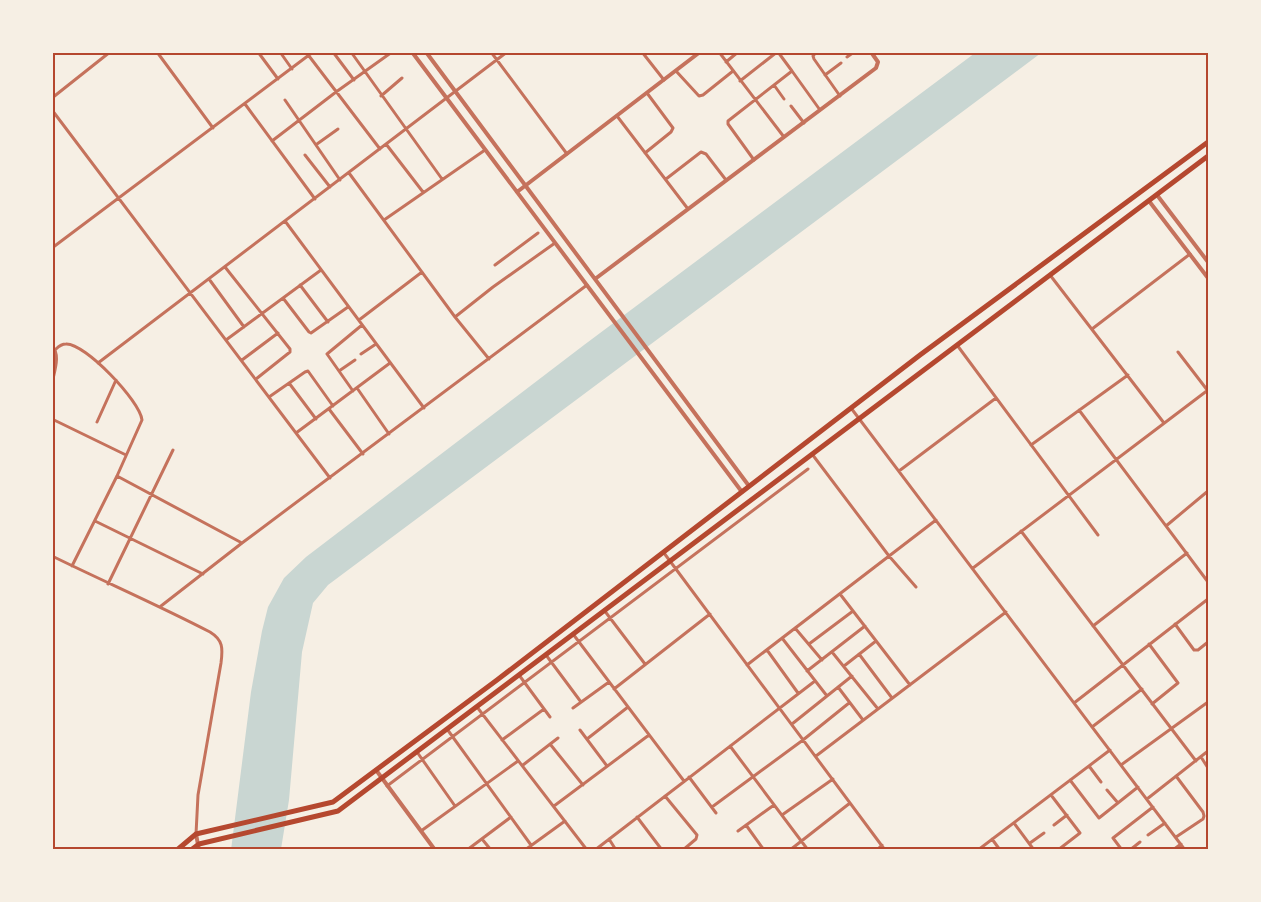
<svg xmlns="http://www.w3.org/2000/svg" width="1261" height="902" viewBox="0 0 1261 902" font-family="'Noto Sans',sans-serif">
  <rect width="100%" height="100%" fill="#f6efe4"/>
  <path fill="#c9d6d2" d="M 975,53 L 1041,53 L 328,585 L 313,603 L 302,652 L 289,800 L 281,849 L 231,850 L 251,692 L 262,631 L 268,607 L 284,578 L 306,557 L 584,345 Z"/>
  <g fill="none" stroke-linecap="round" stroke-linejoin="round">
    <path stroke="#c5725c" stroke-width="3" d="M 157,52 L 213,128
      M 258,52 L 278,79
      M 280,52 L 292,69
      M 333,52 L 354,80
      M 351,52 L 442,179
      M 491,52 L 567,154
      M 642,52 L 664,80
      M 719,52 L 784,137
      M 778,52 L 792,71
      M 816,52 L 813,56 L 814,59 L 840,96
      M 309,56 L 380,149
      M 847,57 L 854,52
      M 726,62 L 738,52
      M 676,71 L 699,96 L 703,95 L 733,71
      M 825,75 L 841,63
      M 740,81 L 777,52
      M 774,85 L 784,99
      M 381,96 L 402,78
      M 52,98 L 110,52
      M 285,100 L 340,180
      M 245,104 L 315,199
      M 791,106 L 804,123
      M 52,110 L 330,478
      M 617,116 L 688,209
      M 272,141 L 336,92 L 392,52
      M 317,144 L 338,129
      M 386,144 L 423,192
      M 645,153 L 671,132 L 673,128 L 647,93
      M 305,155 L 330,187
      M 754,160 L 728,124 L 728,121 L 792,71 L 820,110
      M 349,173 L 455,317 L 493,287 L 555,243
      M 666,179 L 701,152 L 706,154 L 726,180
      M 384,220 L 485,150
      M 285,221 L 424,408
      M 52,248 L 313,52
      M 495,265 L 538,233
      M 225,267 L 290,349 L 290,352 L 256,379
      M 1050,275 L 1164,423
      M 209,279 L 244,327
      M 300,285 L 328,322
      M 283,298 L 309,332 L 311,333 L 348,307
      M 52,307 L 53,308
      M 455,317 L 489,359
      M 359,320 L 422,272
      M 1092,329 L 1190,254
      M 226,340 L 321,270
      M 957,345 L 1098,535
      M 52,346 C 61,355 54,372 52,384
      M 56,349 C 59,346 62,344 66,344 C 85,343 140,401 142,420 L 117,476 L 72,566
      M 1178,352 L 1208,391
      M 361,354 L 376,344
      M 242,360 L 278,333
      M 98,363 L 507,52
      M 339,371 L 355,360
      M 289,383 L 316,419
      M 357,388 L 389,434
      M 353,391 L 327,354 L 362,325
      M 269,397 L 305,372 L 308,371 L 333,406
      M 851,408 L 1185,850
      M 329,409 L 363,454
      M 1079,410 L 1208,582
      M 52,419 L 126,455
      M 97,422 L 116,380
      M 296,433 L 390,363
      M 1031,445 L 1128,375
      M 812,454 L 889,556 L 916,587
      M 899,471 L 996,398
      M 117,476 L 242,543
      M 95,521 L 203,574
      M 1166,526 L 1208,491
      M 1021,531 L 1196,761
      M 664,553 L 885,850
      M 52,556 C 105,582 158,605 210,632 C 223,640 223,648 221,663 L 198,795 L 196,834
      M 973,568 L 1208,390
      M 108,584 L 173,450
      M 840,594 L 910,685
      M 161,606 L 242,543 L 587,285
      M 604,610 L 645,664
      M 1175,624 L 1194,650 L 1198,650 L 1208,642
      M 1093,626 L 1187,553
      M 795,628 L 822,660
      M 573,634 L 684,781
      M 782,638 L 827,696
      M 809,644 L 853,611
      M 1149,644 L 1178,683 L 1152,704
      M 767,650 L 798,693
      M 832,652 L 878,709
      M 859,654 L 892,698
      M 546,655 L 581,702
      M 747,665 L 936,520
      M 844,666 L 876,641
      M 807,671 L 865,626
      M 519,675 L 550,717
      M 838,687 L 863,720
      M 614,689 L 710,614
      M 1074,703 L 1208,599
      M 477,707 L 587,850
      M 573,708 L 609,682
      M 792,724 L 852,676
      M 1092,727 L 1142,689
      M 447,729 L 531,845
      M 580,730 L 607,766
      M 587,739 L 628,707
      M 502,740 L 544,709
      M 550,744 L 583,785
      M 730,746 L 808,850
      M 417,752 L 455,806
      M 816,756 L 1006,612
      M 1201,757 L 1208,768
      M 523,765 L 558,738
      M 1121,765 L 1208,702
      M 1089,766 L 1101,782
      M 689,777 L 716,813
      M 1070,780 L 1099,818 L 1138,787
      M 387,786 L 808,469
      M 1107,790 L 1118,803
      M 1051,795 L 1080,833 L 1058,850
      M 665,796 L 697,835 L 696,839 L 683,850
      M 1147,799 L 1208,751
      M 554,806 L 649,735
      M 712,807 L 803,740 L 849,703
      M 782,815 L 833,779
      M 637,817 L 662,850
      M 1014,823 L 1034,850
      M 746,825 L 764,850
      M 1054,825 L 1067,815
      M 421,831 L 518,761
      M 738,831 L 774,805
      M 1148,835 L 1165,823
      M 1176,837 L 1203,819 L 1204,816 L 1203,812 L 1176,776
      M 482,839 L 491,850
      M 609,839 L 616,850
      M 992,839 L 1000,850
      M 1030,843 L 1044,833
      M 467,850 L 511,817
      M 525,850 L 565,821
      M 595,850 L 815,681
      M 790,850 L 850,803
      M 877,850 L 882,845
      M 978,850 L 1110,750
      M 1122,850 L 1113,838 L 1153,807
      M 1130,850 L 1140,842
      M 1173,850 L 1181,844"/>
    <path stroke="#c5725c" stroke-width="4" d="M 412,52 L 742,492
      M 426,52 L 749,486
      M 517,192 L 700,52
      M 1157,195 L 1208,262
      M 1149,201 L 1208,278
      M 595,279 L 876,68 L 878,62 L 871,52
      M 376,770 L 435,850
      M 196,834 L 199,850"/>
    <path stroke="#b5482f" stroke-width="5" d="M 177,850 L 196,834 L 333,802 L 497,680 L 920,355 L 1208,142
      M 191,850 L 199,844 L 338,811 L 1208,156"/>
  </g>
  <rect width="1261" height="902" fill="none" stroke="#f6efe4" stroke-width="108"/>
  <rect x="54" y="54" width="1153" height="794" fill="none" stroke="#b5482f" stroke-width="2"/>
</svg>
